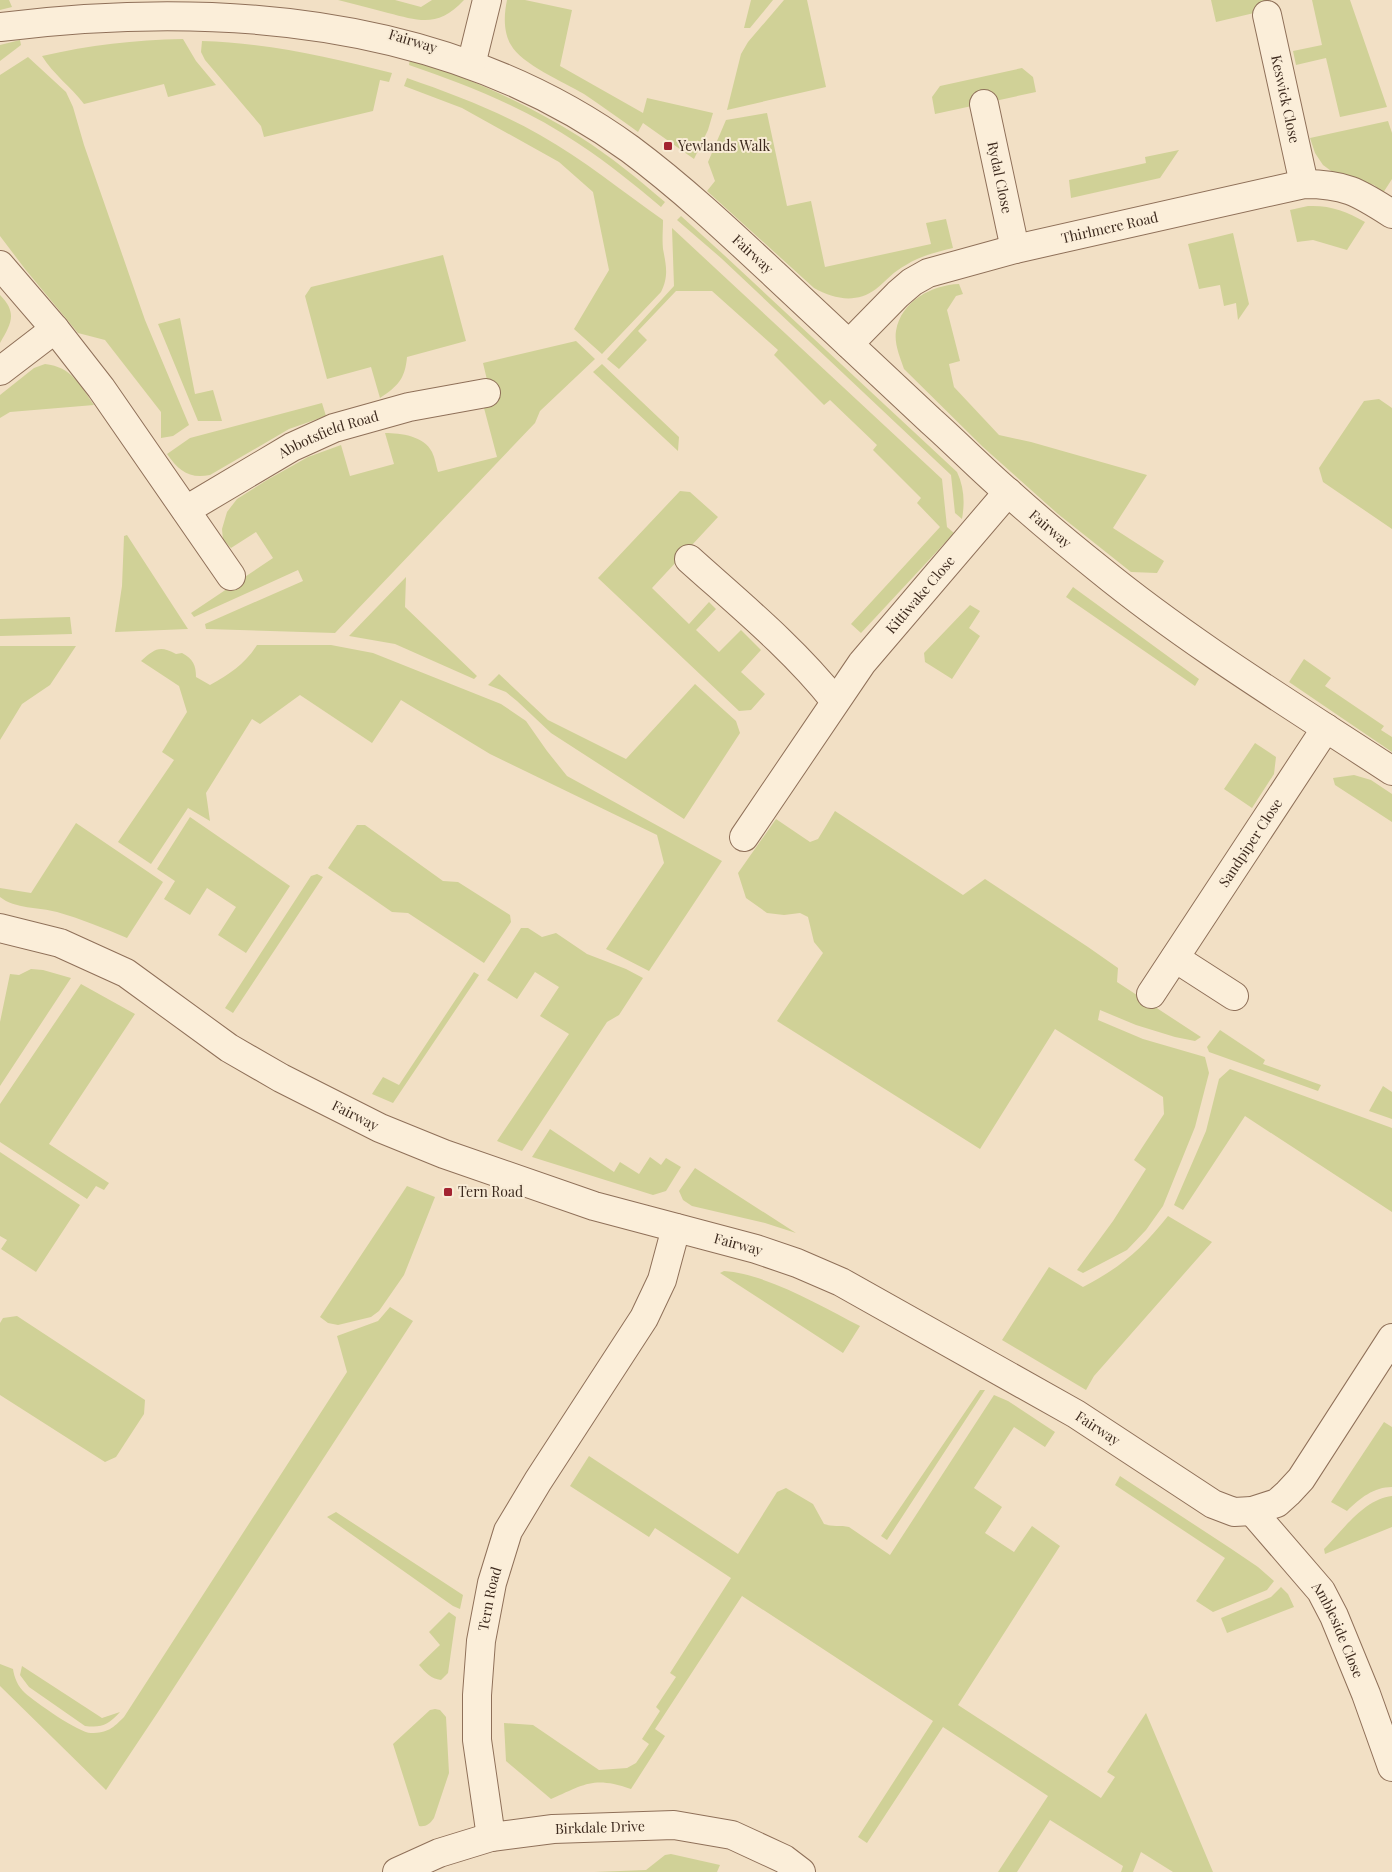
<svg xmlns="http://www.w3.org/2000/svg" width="1392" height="1872" viewBox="0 0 1392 1872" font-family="'Playfair Display',serif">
  <rect width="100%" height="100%" fill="#f2e0c5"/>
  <path fill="#d0d197" d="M 0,0 L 9,0 L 12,7 L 0,10 Z
    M 338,0 L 395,0 L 421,7 L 432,0 L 464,0 C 438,28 420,21 388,13 C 372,9 355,4 338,0 Z
    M 507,0 L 525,0 L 572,10 L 560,66 L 643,113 L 647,98 L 713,113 L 708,130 L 694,159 L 643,123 L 638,132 C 620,119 602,106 584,94 C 564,82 521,64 511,45 C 503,32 504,14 507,0 Z
    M 751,0 L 773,0 L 750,28 L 744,28 Z
    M 784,0 L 807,0 L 826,87 L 727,110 L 741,54 L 748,42 Z
    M 1211,0 L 1269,0 L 1271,9 L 1216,22 Z
    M 1312,0 L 1350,0 L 1387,107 L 1340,117 L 1326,58 L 1296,65 L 1293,51 L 1322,45 Z
    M 183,39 L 196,61 L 216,85 L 168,97 L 164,84 L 84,104 C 71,87 53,74 42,56 C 90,45 134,40 183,39 Z
    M 20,40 L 21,45 L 0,61 L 0,45 Z
    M 202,41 C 267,43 329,57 392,73 L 389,82 L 380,80 L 373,111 L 264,137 L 261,126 L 205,60 L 201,52 Z
    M 28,57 L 66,92 L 73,107 L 84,145 L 145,320 L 189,425 L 173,436 L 161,438 L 161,412 L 105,340 L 78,333 L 25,269 L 0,236 L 0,75 Z
    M 410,59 C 470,78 527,104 580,137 C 610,156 638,179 665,202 L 661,207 C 635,185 608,163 579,144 C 527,109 468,85 409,65 Z
    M 1022,68 L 1033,77 L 1036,92 L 935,114 L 932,97 L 940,86 Z
    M 407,78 C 453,94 498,111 540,135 C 583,159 623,192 663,220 C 663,230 662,239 663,249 C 666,265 669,276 661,292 L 602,354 L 574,329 L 609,270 L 593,192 L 559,162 L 462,108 L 404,86 Z
    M 767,113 L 787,206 L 811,201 L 825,267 L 931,244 L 926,223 L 946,219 L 953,248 C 936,252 920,256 906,265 C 894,271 886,281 876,289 C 856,304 834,299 814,288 L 707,191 L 715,181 L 708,162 L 726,120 Z
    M 1388,121 L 1392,133 L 1392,179 L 1383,193 L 1374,185 L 1334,173 L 1323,165 L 1315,153 L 1310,138 Z
    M 1179,150 L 1160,178 L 1071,198 L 1069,180 L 1146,163 L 1145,157 Z
    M 1308,206 C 1330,205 1346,211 1365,222 L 1347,250 L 1313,240 L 1297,242 L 1290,210 Z
    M 681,216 L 724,255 L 957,472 C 964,487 965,502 962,519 L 955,513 L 951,475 L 721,258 L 677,220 Z
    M 672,228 L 942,479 L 947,527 L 954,533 L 861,633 L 851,624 L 940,527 L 917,503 L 921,498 L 873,450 L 877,445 L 830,400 L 824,405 L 774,355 L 778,350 L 712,291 L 676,291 L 638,331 L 647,340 L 619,369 L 607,359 L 674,286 Z
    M 1233,233 L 1249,304 L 1238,320 L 1236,303 L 1224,306 L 1220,285 L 1199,289 L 1188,244 Z
    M 443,255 L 466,341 L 407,357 C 405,379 398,386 380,398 L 371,367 L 327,379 L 305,296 L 311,287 Z
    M 959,284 L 963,294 L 956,296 L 947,310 L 960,361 L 949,364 L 954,387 L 999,435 L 1031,442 L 1147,475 L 1113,528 L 1164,561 L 1157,573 L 1131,572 L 1058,514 L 983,447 L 904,369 C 900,357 894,344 896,331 C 901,301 932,285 959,284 Z
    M 0,295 C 18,313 11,324 0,343 Z
    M 180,318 L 195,394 L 213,390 L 222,421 L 198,421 L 158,324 Z
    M 576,341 L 595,359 L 540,411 L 535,423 L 335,633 L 206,629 L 205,624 L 303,581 L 298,570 L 194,617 L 191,613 L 273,558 L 256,532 L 231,548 L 223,540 L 222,529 L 227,512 L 237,499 L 267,480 L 308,457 L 341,445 L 350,476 L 394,464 L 385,433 C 401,433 424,436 432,452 C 435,458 436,466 438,472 L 497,457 L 484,408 L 493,405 L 483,363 Z
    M 45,364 C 72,367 80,385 94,405 L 10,412 L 0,418 L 0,395 L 34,368 Z
    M 602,364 L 679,437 L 678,451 L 593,372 Z
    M 1379,399 L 1392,408 L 1392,529 L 1323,482 L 1319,468 L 1364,401 Z
    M 322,403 L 326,416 L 289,429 L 210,475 C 189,479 179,471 167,454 L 190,438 Z
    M 680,491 L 690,492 L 718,517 L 652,588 L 689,624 L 709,602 L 716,609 L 696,630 L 719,652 L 741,630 L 761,650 L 741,672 L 765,694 L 751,710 L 739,711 L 598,578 Z
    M 127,535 L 188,629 L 115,632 L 122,586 L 124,536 Z
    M 406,577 L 405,607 L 477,676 L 474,679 L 395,644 L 349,636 Z
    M 1073,587 L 1199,679 L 1195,686 L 1066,597 Z
    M 970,605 L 980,611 L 969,628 L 980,636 L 952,679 L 925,662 L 924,653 Z
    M 70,617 L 72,634 L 0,636 L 0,619 Z
    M 257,645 L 331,645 L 373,653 L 501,704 L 526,721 L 547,751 L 567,776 L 722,861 L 649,971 L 606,949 L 664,863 L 657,835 L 490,754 L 401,700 L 372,743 L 300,695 L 260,724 L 252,719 L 206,793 L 210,821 L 188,808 L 151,864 L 118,842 L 174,760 L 162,752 L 187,712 L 179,686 L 141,661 C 155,649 159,645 176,654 L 182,653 C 193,659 196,665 196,677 L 210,685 C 230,674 245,664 257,645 Z
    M 0,646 L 76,646 L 50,685 L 22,704 L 0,740 Z
    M 1304,659 L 1331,678 L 1325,686 L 1384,726 L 1381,730 L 1392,737 L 1392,752 L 1289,682 Z
    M 499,674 L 548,720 L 626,759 L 695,684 L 736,721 L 740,733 L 684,819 L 551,733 L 517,701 L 506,692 L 488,685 Z
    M 1255,743 L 1276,757 L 1274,774 L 1252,808 L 1224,789 Z
    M 1354,775 L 1371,780 L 1392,794 L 1392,822 L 1335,785 L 1333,778 Z
    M 835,811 L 963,895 L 985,879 L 1088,947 L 1118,968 L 1117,982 L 1201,1037 L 1195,1041 L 1175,1037 L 1136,1025 L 1100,1010 L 1098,1020 L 1143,1039 L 1205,1057 L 1209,1073 L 1195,1127 L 1163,1206 L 1146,1230 L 1127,1250 L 1083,1273 L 1077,1270 L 1113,1221 L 1146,1169 L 1134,1160 L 1164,1114 L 1163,1097 L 1055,1029 L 980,1149 L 777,1021 L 823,953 L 814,942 L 808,917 L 800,913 L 784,915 L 767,913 L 746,898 L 738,873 L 776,819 L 810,842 L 818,839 Z
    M 190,817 L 290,886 L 246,953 L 218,935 L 236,907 L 207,888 L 190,915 L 164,899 L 175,881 L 157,869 Z
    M 76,823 L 163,882 L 127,938 C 104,928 81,919 57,912 C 39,907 15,909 0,897 L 0,888 L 31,893 Z
    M 357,825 L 365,825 L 443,881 L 458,882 L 510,915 L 511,922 L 484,963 L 408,913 L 392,912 L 328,868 Z
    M 317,874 L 323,877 L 233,1013 L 225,1008 L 311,876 Z
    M 521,928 L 528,928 L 542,937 L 556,933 L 587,954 L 626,969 L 643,978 L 619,1015 L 607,1022 L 522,1151 L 497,1141 L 569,1034 L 540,1016 L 559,987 L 535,972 L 517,999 L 487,980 Z
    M 31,969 L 43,970 L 71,978 L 0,1086 L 0,1022 L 10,974 L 19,975 Z
    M 474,972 L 479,975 L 393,1103 L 372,1094 L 383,1077 L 399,1085 Z
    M 81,984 L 135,1014 L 49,1144 L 109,1183 L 104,1190 L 96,1186 L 87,1199 L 0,1142 L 0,1104 Z
    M 1220,1030 L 1265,1060 L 1263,1064 L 1321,1085 L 1318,1091 L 1209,1052 L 1207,1047 Z
    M 1230,1069 L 1392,1128 L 1392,1212 L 1245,1116 L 1183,1210 L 1174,1205 L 1206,1131 L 1219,1079 Z
    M 1383,1086 L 1392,1092 L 1392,1119 L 1369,1111 Z
    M 550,1129 L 614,1172 L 620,1162 L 639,1174 L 650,1157 L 661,1165 L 666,1158 L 681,1167 L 666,1191 L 653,1195 L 532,1157 Z
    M 0,1152 L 80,1205 L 36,1272 L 1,1249 L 7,1240 L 0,1236 Z
    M 695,1168 L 796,1233 L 765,1223 L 692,1206 L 683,1200 L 679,1191 Z
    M 407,1186 L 435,1197 L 404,1275 L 379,1311 L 371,1317 L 338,1325 L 328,1323 L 320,1317 Z
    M 1168,1216 L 1212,1242 L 1094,1376 L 1086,1390 L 1002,1340 L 1049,1267 L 1083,1287 C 1121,1267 1141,1250 1168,1216 Z
    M 724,1271 C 767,1274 821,1306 860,1326 L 843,1353 L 720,1273 Z
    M 390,1307 L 413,1321 L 158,1712 L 106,1790 L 0,1686 L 0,1664 L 13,1669 C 14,1677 18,1687 25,1693 C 35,1702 79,1733 91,1733 C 108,1733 113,1728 124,1717 L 347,1372 L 337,1336 L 378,1321 Z
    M 17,1316 L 145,1400 L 144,1414 L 116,1457 L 105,1462 L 0,1395 L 0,1323 L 3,1318 Z
    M 980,1390 L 985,1390 L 887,1540 L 881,1536 Z
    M 994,1395 L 1008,1401 L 1055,1432 L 1045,1447 L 1014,1427 L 974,1488 L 1002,1507 L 985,1533 L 1014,1552 L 1032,1526 L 1060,1546 L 958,1705 L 1101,1798 L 1115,1777 L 1107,1772 L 1146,1713 L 1213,1872 L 1173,1872 L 1141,1852 L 1133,1872 L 1121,1872 L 1123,1866 L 1050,1820 L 1017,1872 L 998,1872 L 1048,1796 L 943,1727 L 867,1843 L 858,1837 L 933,1721 L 742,1596 L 655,1729 L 665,1736 L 631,1789 C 594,1776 585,1784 551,1799 L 506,1761 L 504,1723 L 533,1725 L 599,1770 L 627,1768 L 636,1763 L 649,1744 L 642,1739 L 660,1711 L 656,1707 L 676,1677 L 670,1673 L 731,1578 L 655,1528 L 649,1537 L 570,1486 L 589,1456 L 738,1554 L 777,1492 L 786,1488 L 813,1504 L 824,1524 C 832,1527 841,1525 849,1527 L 890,1555 Z
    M 1384,1422 L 1392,1427 L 1392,1487 C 1374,1487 1360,1498 1347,1511 L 1331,1502 Z
    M 1120,1476 L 1230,1548 L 1258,1567 L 1274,1581 L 1267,1590 L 1213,1612 L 1196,1601 L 1225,1558 L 1115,1485 Z
    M 1392,1496 L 1392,1527 L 1325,1554 L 1324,1549 C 1343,1530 1364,1499 1392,1496 Z
    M 336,1512 L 463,1595 L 460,1609 L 453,1606 L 327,1517 Z
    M 1281,1587 L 1288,1594 L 1294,1607 L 1227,1633 L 1221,1618 L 1271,1597 Z
    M 449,1612 L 456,1617 L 448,1673 L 441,1680 C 431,1679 425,1672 419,1665 L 440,1645 L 429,1632 Z
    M 22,1666 L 102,1718 L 120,1712 C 108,1725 102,1728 85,1726 L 29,1687 L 20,1675 Z
    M 435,1709 L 440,1710 L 446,1717 L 449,1773 L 434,1818 C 430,1824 426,1827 419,1826 L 393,1744 L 430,1710 Z
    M 671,1854 L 720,1865 L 717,1872 L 594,1872 L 646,1870 L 665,1855 Z"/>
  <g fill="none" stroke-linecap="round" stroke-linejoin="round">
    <defs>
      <g id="minor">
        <path id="s1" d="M 1267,15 L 1304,184"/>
        <path id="s2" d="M 0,27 C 219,0 448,17 630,149 C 681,187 728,231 774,274 C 826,323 879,372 931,421 C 958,445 983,471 1010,494 C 1039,520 1069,545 1099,569 C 1191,644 1293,706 1392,771"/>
        <path d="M 472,61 L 487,0"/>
        <path id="s3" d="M 984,104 L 1015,249"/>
        <path d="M 0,265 L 55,329 L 101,388 L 231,576"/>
        <path id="s4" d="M 849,344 L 898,294 L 912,282 L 928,273 L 1015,249 L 1304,184 C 1345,184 1358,192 1392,214"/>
        <path d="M 0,371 L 55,329"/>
        <path id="s5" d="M 186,510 L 292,447 L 334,428 L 409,407 L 486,393"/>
        <path d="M 689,559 C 739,604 793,648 835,701"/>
        <path id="s6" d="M 744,837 L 862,663 L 1008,492"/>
        <path id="s7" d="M 0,928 L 60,943 L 126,973 L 229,1048 L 281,1078 L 380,1128 L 444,1154 L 594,1206 L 756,1249 L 797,1263 L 841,1282 L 1076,1414 L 1213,1504 L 1234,1512 L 1252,1511 L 1277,1503 L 1288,1493 L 1301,1479 L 1392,1338"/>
        <path d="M 1175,958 L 1234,996"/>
        <path id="s8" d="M 1151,994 L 1326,728"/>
        <path id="s9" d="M 1252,1511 L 1321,1591 L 1334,1616 L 1366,1694 L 1392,1767"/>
        <path id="s10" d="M 491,1837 L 477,1740 L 477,1695 L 481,1641 L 492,1583 L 508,1531 L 538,1481 L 644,1318 L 662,1280 L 676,1228"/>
        <path id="s11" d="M 397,1872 L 439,1853 L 491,1837 L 553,1829 L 674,1825 L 732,1835 L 784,1859 L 801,1872"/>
      </g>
    </defs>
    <use href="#minor" stroke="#8f7059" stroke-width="30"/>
    <use href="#minor" stroke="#fbeed9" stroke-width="28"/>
  </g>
  <g fill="#a32431" stroke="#f8ebd5" stroke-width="2">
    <rect x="663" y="141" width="10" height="10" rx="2.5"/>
    <rect x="443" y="1187" width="10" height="10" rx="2.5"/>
  </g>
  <g text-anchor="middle" stroke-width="4" stroke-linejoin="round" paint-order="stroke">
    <g font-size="14" fill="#3d2a1e" stroke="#f8ebd5">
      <text transform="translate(413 41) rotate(17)" y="5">Fairway</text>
      <text dy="5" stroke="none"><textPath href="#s1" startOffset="86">Keswick Close</textPath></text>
      <text dy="5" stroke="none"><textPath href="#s3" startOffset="75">Rydal Close</textPath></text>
      <text dy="5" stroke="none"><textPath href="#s4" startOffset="294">Thirlmere Road</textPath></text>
      <text dy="5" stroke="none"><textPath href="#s2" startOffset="819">Fairway</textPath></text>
      <text dy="5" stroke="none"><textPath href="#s5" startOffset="162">Abbotsfield Road</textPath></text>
      <text dy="5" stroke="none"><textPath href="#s2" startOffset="1224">Fairway</textPath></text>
      <text dy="5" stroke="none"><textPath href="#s6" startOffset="300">Kittiwake Close</textPath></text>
      <text dy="5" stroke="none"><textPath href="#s8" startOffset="181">Sandpiper Close</textPath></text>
      <text dy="5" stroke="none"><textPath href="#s7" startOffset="405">Fairway</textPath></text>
      <text dy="5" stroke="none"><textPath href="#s7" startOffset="810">Fairway</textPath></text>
      <text dy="5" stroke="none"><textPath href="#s7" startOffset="1215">Fairway</textPath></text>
      <text dy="5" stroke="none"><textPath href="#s10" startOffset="240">Tern Road</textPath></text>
      <text dy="5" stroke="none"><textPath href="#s9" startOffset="148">Ambleside Close</textPath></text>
      <text dy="5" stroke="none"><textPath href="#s11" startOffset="210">Birkdale Drive</textPath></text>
    </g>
    <g font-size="14" fill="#3d2a1e" stroke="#f8ebd5" text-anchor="start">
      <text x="678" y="151">Yewlands Walk</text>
      <text x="458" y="1197">Tern Road</text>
    </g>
  </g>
</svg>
